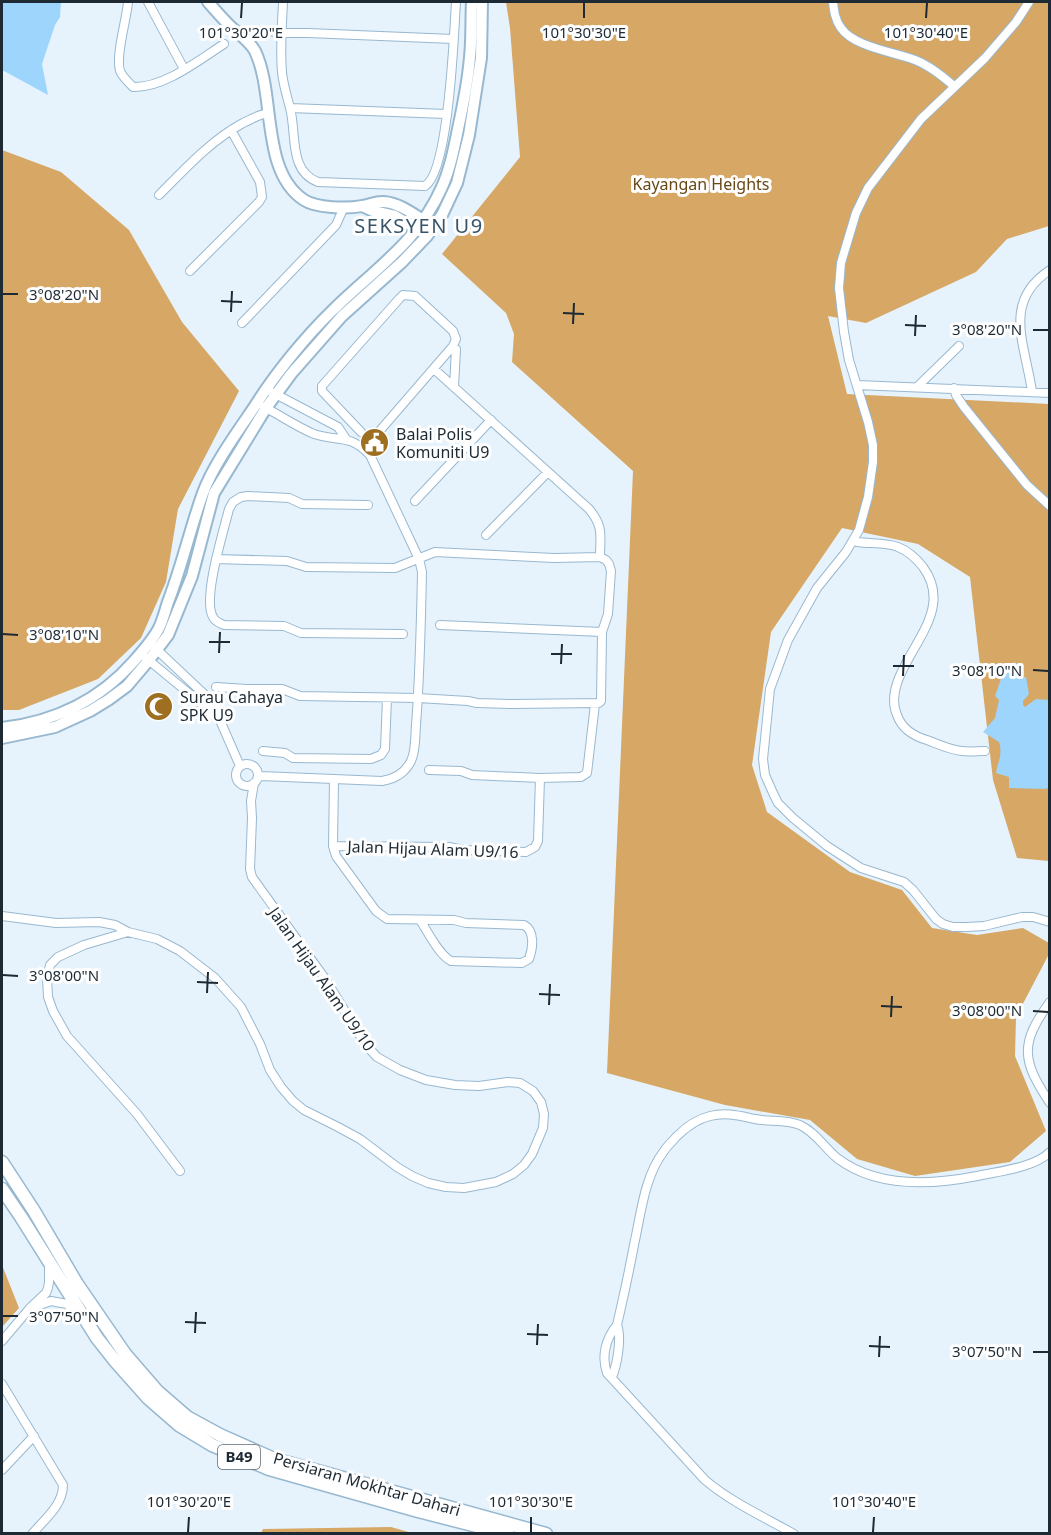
<svg xmlns="http://www.w3.org/2000/svg" width="1051" height="1535" viewBox="0 0 1051 1535" font-family="'Noto Sans',sans-serif">
  <rect width="100%" height="100%" fill="#e6f3fd"/>
  <path fill="#d6a765" d="M 506,2 L 1049,2 L 1049,226 L 1007,239 L 976,272 L 866,323 L 828,316 L 847,394 L 1049,404 L 1049,861 L 1017,858 L 993,780 L 970,577 L 918,544 L 842,528 L 771,632 L 752,765 L 767,812 L 850,872 L 902,890 L 932,928 L 977,935 L 1023,928 L 1049,943 L 1049,954 L 1016,1017 L 1015,1056 L 1046,1131 L 1010,1162 L 915,1176 L 857,1159 L 810,1120 L 725,1105 L 607,1073 L 633,471 L 512,362 L 514,334 L 506,313 L 442,254 L 520,157 L 510,28 Z
    M 2,150 L 61,172 L 129,230 L 182,322 L 239,391 L 178,509 L 166,582 L 141,638 L 98,679 L 19,710 L 2,710 Z
    M 2,1265 L 19,1308 L 2,1327 Z
    M 391,1527 L 412,1533 L 261,1533 L 263,1529 Z"/>
  <path fill="#9dd5fd" d="M 2,2 L 61,2 L 60,17 L 55,25 L 42,64 L 48,95 L 4,71 L 2,71 Z
    M 1015,662 L 1020,667 L 1020,677 L 1026,677 L 1029,694 L 1023,701 L 1023,705 L 1025,707 L 1036,699 L 1049,700 L 1050,787 L 1045,789 L 1009,788 L 1009,777 L 996,773 C 998,760 1003,756 999,742 L 983,732 L 995,718 L 999,700 L 995,696 L 1002,676 Z"/>
  <g fill="none" stroke-linecap="round" stroke-linejoin="round">
    <defs>
      <path id="street" d="M 128,2 C 127,18 114,60 121,73 C 124,78 129,83 133,87 C 164,88 199,60 224,44
        M 148,2 L 184,69
        M 283,2 C 282,25 280,48 282,72 C 283,84 287,96 290,108 C 297,133 288,171 318,182 L 425,186 C 449,172 454,33 456,2
        M 833,2 C 834,11 835,20 841,28 C 854,47 894,52 915,60 C 930,66 942,76 954,86
        M 1029,2 L 1016,22 L 985,58 L 921,119 L 868,188 L 856,213 L 841,263 L 839,288 L 844,332 L 849,360 L 868,422 L 873,445 L 873,462 L 868,497 L 859,530 L 846,552 L 817,588 L 788,640 L 770,689 L 763,759 L 765,775 L 773,793 L 778,803 L 793,818 L 827,846 L 861,868 L 904,882 L 913,890 L 936,919 L 943,924 L 953,927 L 967,927 L 984,926 L 1022,917 L 1033,917 L 1050,922
        M 244,37 L 260,31 L 453,39
        M 290,108 L 446,114
        M 159,195 C 185,169 210,141 243,123 C 252,119 259,114 269,113
        M 190,271 L 259,202 L 262,197 L 260,182 L 231,130
        M 242,323 L 336,225 L 344,207
        M 453,346 L 456,349 L 454,387
        M 434,369 L 589,509 C 604,527 600,535 600,557
        M 857,385 L 1050,393
        M 917,387 L 959,346
        M 954,388 L 956,395 L 964,407 L 1027,485 L 1050,506
        M 266,389 L 338,427 L 346,439
        M 1032,392 C 1026,346 1001,302 1050,270
        M 361,432 L 322,391 L 322,386 L 399,299 L 403,295 L 415,296 L 453,331 L 456,339 L 453,346 L 364,449
        M 415,501 L 491,420
        M 368,505 L 302,504 L 289,498 L 248,496 L 241,497 L 233,502 L 229,509 C 224,530 202,599 213,617 C 215,622 220,623 224,625 L 284,626 L 301,633 L 403,634
        M 486,535 L 548,472
        M 853,540 L 857,542 C 870,544 886,542 898,547 C 908,551 916,558 923,567 C 931,578 935,592 933,605 C 928,641 882,680 897,715 C 902,729 913,736 927,740 C 938,744 950,750 962,751 C 969,752 977,751 985,751
        M 440,625 L 602,632
        M 154,647 L 204,694 L 219,711 L 219,718 L 240,766
        M 146,658 L 197,700 L 212,715 L 219,718
        M 216,687 L 247,689 L 282,689 L 300,696 L 418,698 L 468,701 L 477,703 L 511,704 L 599,703 L 601,701 L 602,632 L 608,614 L 611,571 L 609,564 L 606,560 L 600,557 L 554,558 L 435,552 L 395,568 L 306,567 L 287,561 L 216,559
        M 263,751 L 285,753 L 293,758 L 371,759 L 381,755 L 385,749 L 387,698
        M236 775a11 11 0 1 1 22 0a11 11 0 1 1-22 0Z
        M 429,770 L 461,771 L 472,775 L 540,778 L 581,777 L 587,773 L 595,704
        M 258,777 L 261,776 L 382,781 C 395,779 405,773 411,761 C 416,751 415,736 416,725 C 420,674 421,623 422,572 L 419,559 L 370,455 C 349,433 338,442 314,434 C 297,427 280,415 264,407
        M 334,780 L 333,846 L 336,856 L 376,911 L 387,919 L 454,920 L 466,923 L 524,925 C 535,931 533,948 529,959 L 522,963 L 451,961 C 439,955 428,932 420,920
        M 333,846 L 449,847 L 463,850 L 526,852 L 535,847 L 538,841 L 540,778
        M 2,916 L 56,923 L 99,922 L 115,925 L 128,932 L 157,939 L 180,951 L 215,978 L 241,1007 L 260,1044 L 270,1070 L 281,1087 L 293,1101 L 304,1110 L 338,1127 L 360,1139 L 397,1167 L 412,1176 L 428,1183 L 446,1187 L 464,1188 L 496,1182 L 513,1174 L 524,1165 L 532,1154 L 543,1128 L 544,1114 L 541,1102 L 533,1091 L 520,1083 L 508,1082 L 479,1086 L 455,1085 L 426,1080 L 400,1070 L 377,1057 L 365,1044 L 326,980 L 252,877 L 250,869 L 252,818 L 251,801 L 254,783
        M 128,932 L 84,945 L 58,957 L 50,965 L 47,978 L 48,997 L 53,1011 L 67,1036 L 137,1114 L 180,1171
        M 1050,1002 C 1019,1044 1022,1061 1050,1103
        M 34,1307 L 51,1301 L 67,1304 L 80,1319
        M 617,1325 C 606,1338 601,1356 607,1373 L 705,1480 C 731,1502 764,1517 794,1534
        M 2,1341 L 30,1308 L 46,1293 L 48,1288 L 49,1282 L 49,1265
        M 612,1377 C 617,1365 622,1338 617,1325 C 623,1299 629,1272 634,1245 C 641,1214 644,1177 664,1151 C 667,1146 672,1142 676,1137 C 686,1127 697,1119 710,1116 C 726,1112 740,1116 755,1119 C 769,1122 786,1119 800,1125 C 815,1132 824,1147 837,1158 C 876,1188 932,1185 977,1176 C 999,1171 1034,1168 1050,1152
        M 2,1384 L 63,1485 C 63,1505 45,1519 32,1534
        M 2,1470 L 34,1436"/>
      <path id="secondary" d="M 208,2 C 215,10 222,18 229,25 C 238,34 249,40 255,51 C 276,95 260,171 304,200 C 316,208 347,209 362,206 C 370,205 376,201 384,202 C 400,203 416,216 429,224
        M 362,206 L 373,211 L 395,216 L 422,232
        M 2,728 C 53,722 99,701 134,661 C 143,651 153,640 159,628 C 163,620 165,611 168,602 C 182,566 190,529 203,493 C 213,465 238,431 255,406 C 275,374 306,336 333,310 C 375,269 418,242 442,187 C 450,169 454,149 458,129 C 463,106 468,81 470,57 C 472,39 471,20 472,2
        M 2,738 L 55,727 L 90,711 L 108,700 L 127,686 L 149,660 L 168,635 L 192,576 L 214,493 L 266,408 L 291,374 L 342,316 L 402,262 L 427,236 L 442,215 L 457,183 L 469,135 L 481,58 L 482,2"/>
      <path id="primary" d="M 2,1162 L 34,1211 L 77,1284 L 125,1354 L 157,1391 L 187,1417 L 220,1435 L 274,1459 L 546,1534
        M 2,1189 L 21,1217 L 97,1338 L 116,1362 L 148,1398 L 179,1425 L 212,1445 L 269,1469 L 418,1511 L 508,1534"/>
    </defs>
    <use href="#street" stroke="#98b8d0" stroke-width="10"/>
    <use href="#secondary" stroke="#98b8d0" stroke-width="14"/>
    <use href="#primary" stroke="#98b8d0" stroke-width="15"/>
    <use href="#street" stroke="#fff" stroke-width="8"/>
    <use href="#secondary" stroke="#fff" stroke-width="10"/>
    <use href="#primary" stroke="#fff" stroke-width="12"/>
  </g>
  <path fill="none" stroke="#1d2a34" stroke-width="2" d="M 241,18 L 242,3M 584,18 L 584,3M 926,18 L 927,3M 3,294 L 18,294M 221,301 L 242,302M 231,312 L 232,291M 563,313 L 584,314M 573,324 L 574,303M 905,325 L 926,326M 1033,330 L 1048,330M 915,336 L 916,315M 3,634 L 18,635M 209,642 L 230,642M 219,653 L 220,632M 551,654 L 572,654M 561,664 L 562,644M 893,666 L 914,666M 1033,670 L 1048,671M 903,676 L 904,655M 3,975 L 18,976M 197,982 L 218,983M 207,993 L 208,972M 539,994 L 560,995M 549,1005 L 550,984M 881,1006 L 902,1007M 1033,1011 L 1048,1012M 891,1017 L 892,996M 3,1316 L 18,1316M 185,1322 L 206,1323M 195,1333 L 196,1312M 527,1334 L 548,1335M 537,1345 L 538,1324M 869,1346 L 890,1347M 1033,1352 L 1048,1352M 879,1357 L 880,1336M 188,1532 L 189,1517M 531,1532 L 531,1517M 873,1532 L 874,1517"/>
  <defs>
    <symbol id="civic-disc" viewBox="-11 -11 22 22"><circle r="9.5" fill="#9e6e21" stroke="#fefefe"/><path d="M-.6-6.5H3V-4.5H.6V-3L4-1V1h2V6H-6V1h2V-1L-.6-3ZM-1.2 2.5V6h2.4V2.5Z" fill="#fff"/></symbol>
    <symbol id="mosque-disc" viewBox="-11 -11 22 22"><circle r="9.5" fill="#9e6e21" stroke="#fefefe"/><path d="M3.5-4.9A6 6 0 1 0 3.5 4.9A5 5 0 1 1 3.5-4.9Z" fill="#fff"/></symbol>
  </defs>
  <g fill-rule="evenodd">
    <use href="#civic-disc" x="358" y="426" width="33" height="33"/>
    <use href="#mosque-disc" x="142" y="690" width="33" height="33"/>
  </g>
  <g text-anchor="middle" stroke-width="6" stroke-linejoin="round" paint-order="stroke">
    <rect fill="#fefefe" stroke="#606a71" stroke-width="1.5" x="218" y="1445" width="42" height="24" rx="4.5"/>
    <g font-size="15" font-weight="bold" fill="#1d2a34">
      <text x="239" y="1462">B49</text>
    </g>
    <g font-size="16" fill="#684815" stroke="#fefefe">
      <text x="701" y="190">Kayangan Heights</text>
    </g>
    <g font-size="16" fill="#1d2a34" stroke="#fefefe" text-anchor="start">
      <text x="396" y="440">Balai Polis<tspan x="396" dy="18">Komuniti U9</tspan></text>
      <text x="180" y="703">Surau Cahaya<tspan x="180" dy="18">SPK U9</tspan></text>
    </g>
    <g font-size="16" fill="#1d2a34" stroke="#fefefe">
      <text transform="translate(433 849) rotate(2)" y="6">Jalan Hijau Alam U9/16</text>
      <text transform="translate(322 979) rotate(55)" y="6">Jalan Hijau Alam U9/10</text>
      <text transform="translate(367 1484) rotate(16)" y="6">Persiaran Mokhtar Dahari</text>
    </g>
    <g font-size="20" letter-spacing="1.5" fill="#375469" stroke="#fefefe">
      <text x="419" y="233">SEKSYEN U9</text>
    </g>
  </g>
  <g font-size="15" text-anchor="middle" fill="#1d2a34" stroke="#fefefe" stroke-width="6" stroke-linejoin="round" paint-order="stroke">
    <text x="241" y="38">101°30'20"E</text>
    <text x="584" y="38">101°30'30"E</text>
    <text x="926" y="38">101°30'40"E</text>
    <text x="64" y="300">3°08'20"N</text>
    <text x="987" y="335">3°08'20"N</text>
    <text x="64" y="640">3°08'10"N</text>
    <text x="987" y="676">3°08'10"N</text>
    <text x="64" y="981">3°08'00"N</text>
    <text x="987" y="1016">3°08'00"N</text>
    <text x="64" y="1322">3°07'50"N</text>
    <text x="987" y="1357">3°07'50"N</text>
    <text x="189" y="1507">101°30'20"E</text>
    <text x="531" y="1507">101°30'30"E</text>
    <text x="874" y="1507">101°30'40"E</text>
  </g>
  <rect width="1051" height="1535" fill="none" stroke="#1d2a34" stroke-width="6"/>
</svg>
